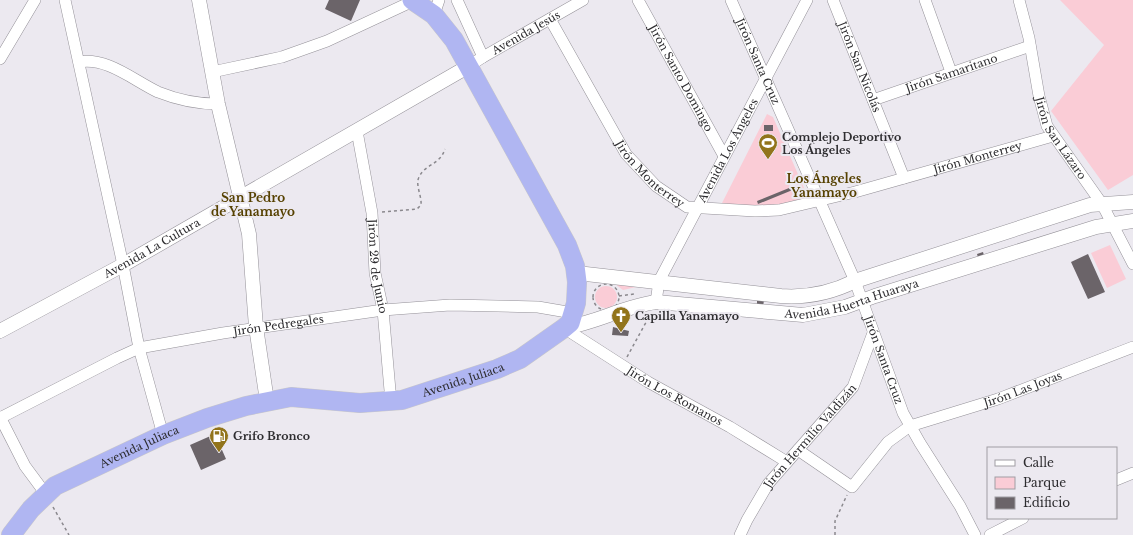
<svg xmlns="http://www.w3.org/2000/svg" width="1133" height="535" viewBox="0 0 1133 535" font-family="'Libre Baskerville',serif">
  <rect width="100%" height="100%" fill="#ece9f0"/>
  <path fill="#faccd6" d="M 1060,0 L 1133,0 L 1133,175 L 1108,190 L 1051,111 L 1104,45 Z
    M 767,114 L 773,117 L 811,204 L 781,210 L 721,205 Z
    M 1110,245 L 1126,279 L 1107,288 L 1091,253 Z
    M 615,284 L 636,287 L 623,290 Z
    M595 297a11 11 0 1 1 22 0a11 11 0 1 1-22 0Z"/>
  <path fill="#6b6469" d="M 329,0 L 360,0 L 351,21 L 325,9 Z
    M 764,125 L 773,125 L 773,131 L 764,131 Z
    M 794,186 L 795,189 L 758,204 L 757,201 Z
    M 983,252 L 985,259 L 979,261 L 977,254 Z
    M 1088,254 L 1105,292 L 1088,299 L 1071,262 Z
    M 757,300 L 764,300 L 763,307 L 757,306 Z
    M 613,327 L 629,331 L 628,336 L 612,335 Z
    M 215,434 L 226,459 L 201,470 L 190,445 Z"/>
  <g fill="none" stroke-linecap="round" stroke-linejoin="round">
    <defs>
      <g id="minor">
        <path d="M 65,0 L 123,265 L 139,348 L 163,435"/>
        <path d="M 457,0 L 483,57"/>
        <path id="s1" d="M 638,0 L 724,156"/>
        <path id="s2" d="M 731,0 L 855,281 L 903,413 L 920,443 L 960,506 L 975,535"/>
        <path id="s3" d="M 833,0 L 904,178"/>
        <path d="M 925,0 L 951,72"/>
        <path id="s4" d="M 1019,0 L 1029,38 L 1039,96 L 1047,126 L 1102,204 L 1133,264"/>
        <path d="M 434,15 L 439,0"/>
        <path id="s5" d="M 550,19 L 626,154 L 656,186 L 687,207 L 755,211 L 779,210 L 855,192 L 1053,136"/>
        <path d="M 0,59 L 35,0"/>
        <path d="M 79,62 C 107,57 133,80 158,92 C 178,100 196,104 218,104"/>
        <path id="s6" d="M 469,66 L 483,57 L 583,0"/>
        <path d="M 212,72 L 282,57 L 327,41 L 413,1"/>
        <path id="s7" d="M 873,100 L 1030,46"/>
        <path id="s8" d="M 357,131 L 372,213 L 375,273 L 383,310 L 391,402"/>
        <path id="s9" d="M 656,302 L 659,281 L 807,0"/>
        <path id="s10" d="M 564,328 L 648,382 L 730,427 L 787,462"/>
        <path d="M 0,417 L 25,466 L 45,493"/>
        <path id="s11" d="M 0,418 L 117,358 L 139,348 L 223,333 L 383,310 L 450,305 L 538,307 L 573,313"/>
        <path id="s12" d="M 798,450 L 852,487 L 888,442 L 910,426 L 998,399 L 1133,347"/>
        <path d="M 1116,480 L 1133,473"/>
        <path id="s13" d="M 740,535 L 747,520 L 768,484 L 853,387 L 873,333"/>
        <path d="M 990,535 L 1023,518"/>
      </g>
      <g id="tertiary">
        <path d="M 199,0 L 218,104 L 249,234 L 256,327 L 267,401"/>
        <path d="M 577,273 L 781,296 C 808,298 831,293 855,281 L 1090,205 L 1133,202"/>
        <path id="s14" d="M 564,328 C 596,323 625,306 656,302 L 803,315 L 845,307 L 875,296 L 1096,227 L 1133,221"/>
        <path id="s15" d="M 0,331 L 123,265 L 469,66"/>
      </g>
      <g id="trunk">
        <path id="s16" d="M 11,535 L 31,509 L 55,486 L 163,435 L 207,418 L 246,406 L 291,397 L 360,403 L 402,400 L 497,369 L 520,359 L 564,328 L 570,323 L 576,303 L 577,282 L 575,266 L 567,245 L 454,40 L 434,15 L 412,0"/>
      </g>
    </defs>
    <use href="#minor" stroke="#949198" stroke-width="12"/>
    <use href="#tertiary" stroke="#949198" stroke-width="15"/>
    <use href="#trunk" stroke="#c9c8c9" stroke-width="20"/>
    <path stroke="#8a888d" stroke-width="1.5" stroke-dasharray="3 3" stroke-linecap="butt" d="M 382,212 L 417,209 L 421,205 C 422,196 415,185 419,177 C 425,164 440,165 445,149
      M593 297a13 13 0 1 1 26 0a13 13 0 1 1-26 0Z
      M 619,296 L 634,294
      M 627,357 L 650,315
      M 53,507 L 69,535
      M 835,535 L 835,521 L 847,495"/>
    <use href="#minor" stroke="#fff" stroke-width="11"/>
    <use href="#tertiary" stroke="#fff" stroke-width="14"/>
    <use href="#trunk" stroke="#b0b6f2" stroke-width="19"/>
  </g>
  <defs>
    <symbol id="stadium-pin" viewBox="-11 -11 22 30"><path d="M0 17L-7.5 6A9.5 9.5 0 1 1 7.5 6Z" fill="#92741b" stroke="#ece9f0"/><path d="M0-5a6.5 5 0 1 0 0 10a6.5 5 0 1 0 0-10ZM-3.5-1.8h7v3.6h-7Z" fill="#fff"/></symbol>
    <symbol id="church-pin" viewBox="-11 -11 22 30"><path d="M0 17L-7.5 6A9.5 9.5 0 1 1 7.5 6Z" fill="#92741b" stroke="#ece9f0"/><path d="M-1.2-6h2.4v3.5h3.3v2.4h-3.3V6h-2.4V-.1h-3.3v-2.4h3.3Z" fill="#fff"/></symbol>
    <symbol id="fuel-pin" viewBox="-11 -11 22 30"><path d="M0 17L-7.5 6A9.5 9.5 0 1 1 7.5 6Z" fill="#92741b" stroke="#ece9f0"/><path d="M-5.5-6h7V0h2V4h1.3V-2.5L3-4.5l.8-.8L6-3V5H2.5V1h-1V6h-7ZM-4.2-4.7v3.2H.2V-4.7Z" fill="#fff"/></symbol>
  </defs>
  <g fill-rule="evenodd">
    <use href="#stadium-pin" x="757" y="132" width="22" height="30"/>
    <use href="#church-pin" x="610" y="305" width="22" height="30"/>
    <use href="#fuel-pin" x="208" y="425" width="22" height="30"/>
  </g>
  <g text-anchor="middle" stroke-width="4" stroke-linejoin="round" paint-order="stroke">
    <g font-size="11" fill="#2e2d30" stroke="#ece9f0">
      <text dy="4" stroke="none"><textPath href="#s6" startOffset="66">Avenida Jesús</textPath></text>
      <text dy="4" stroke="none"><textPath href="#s2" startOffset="67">Jirón Santa Cruz</textPath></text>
      <text dy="4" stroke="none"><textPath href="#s3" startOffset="72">Jirón San Nicolás</textPath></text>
      <text dy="4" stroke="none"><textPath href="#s7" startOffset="83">Jirón Samaritano</textPath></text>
      <text dy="4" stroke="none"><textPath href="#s1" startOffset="89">Jirón Santo Domingo</textPath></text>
      <text dy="4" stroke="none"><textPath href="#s4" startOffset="146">Jirón San Lázaro</textPath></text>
      <text dy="4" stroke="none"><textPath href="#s9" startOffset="169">Avenida Los Ángeles</textPath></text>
      <text dy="4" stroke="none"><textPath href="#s5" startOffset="534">Jirón Monterrey</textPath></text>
      <text dy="4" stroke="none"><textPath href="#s5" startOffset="186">Jirón Monterrey</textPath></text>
      <text dy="4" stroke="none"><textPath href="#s15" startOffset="173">Avenida La Cultura</textPath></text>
      <text dy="4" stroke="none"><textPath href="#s8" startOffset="137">Jirón 29 de Junio</textPath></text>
      <text dy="4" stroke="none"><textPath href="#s14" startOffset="294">Avenida Huerta Huaraya</textPath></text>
      <text dy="4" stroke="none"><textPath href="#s11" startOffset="297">Jirón Pedregales</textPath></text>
      <text dy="4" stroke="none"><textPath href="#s2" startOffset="391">Jirón Santa Cruz</textPath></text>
      <text dy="4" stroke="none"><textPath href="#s16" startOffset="495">Avenida Juliaca</textPath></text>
      <text dy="4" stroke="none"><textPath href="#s12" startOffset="269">Jirón Las Joyas</textPath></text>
      <text dy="4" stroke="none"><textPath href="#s10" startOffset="130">Jirón Los Romanos</textPath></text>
      <text dy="4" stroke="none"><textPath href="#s13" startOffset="122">Jirón Hermilio Valdizán</textPath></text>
      <text dy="4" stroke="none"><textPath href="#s16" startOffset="159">Avenida Juliaca</textPath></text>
    </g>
    <g font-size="11" font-weight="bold" fill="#2e2d30" stroke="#ece9f0" text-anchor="start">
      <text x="782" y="141">Complejo Deportivo<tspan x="782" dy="13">Los Ángeles</tspan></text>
      <text x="635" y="320">Capilla Yanamayo</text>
      <text x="233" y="440">Grifo Bronco</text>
    </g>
    <g font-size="12" font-weight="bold" fill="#564100" stroke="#ece9f0">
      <text x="824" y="183">Los Ángeles<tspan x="824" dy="14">Yanamayo</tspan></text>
      <text x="253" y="202">San Pedro<tspan x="253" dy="14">de Yanamayo</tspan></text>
    </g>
  </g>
  <rect x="987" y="447" width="130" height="72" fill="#ece9f0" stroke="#a09ea3"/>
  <rect x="995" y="460" width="20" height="6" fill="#ffffff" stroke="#a09ea3"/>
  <text x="1023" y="467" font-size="12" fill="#2e2d30">Calle</text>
  <rect x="995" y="477" width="20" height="12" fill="#faccd6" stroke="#a09ea3"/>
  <text x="1023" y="487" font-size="12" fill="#2e2d30">Parque</text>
  <rect x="995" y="497" width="20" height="12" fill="#6b6469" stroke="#a09ea3"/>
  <text x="1023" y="507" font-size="12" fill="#2e2d30">Edificio</text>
</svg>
